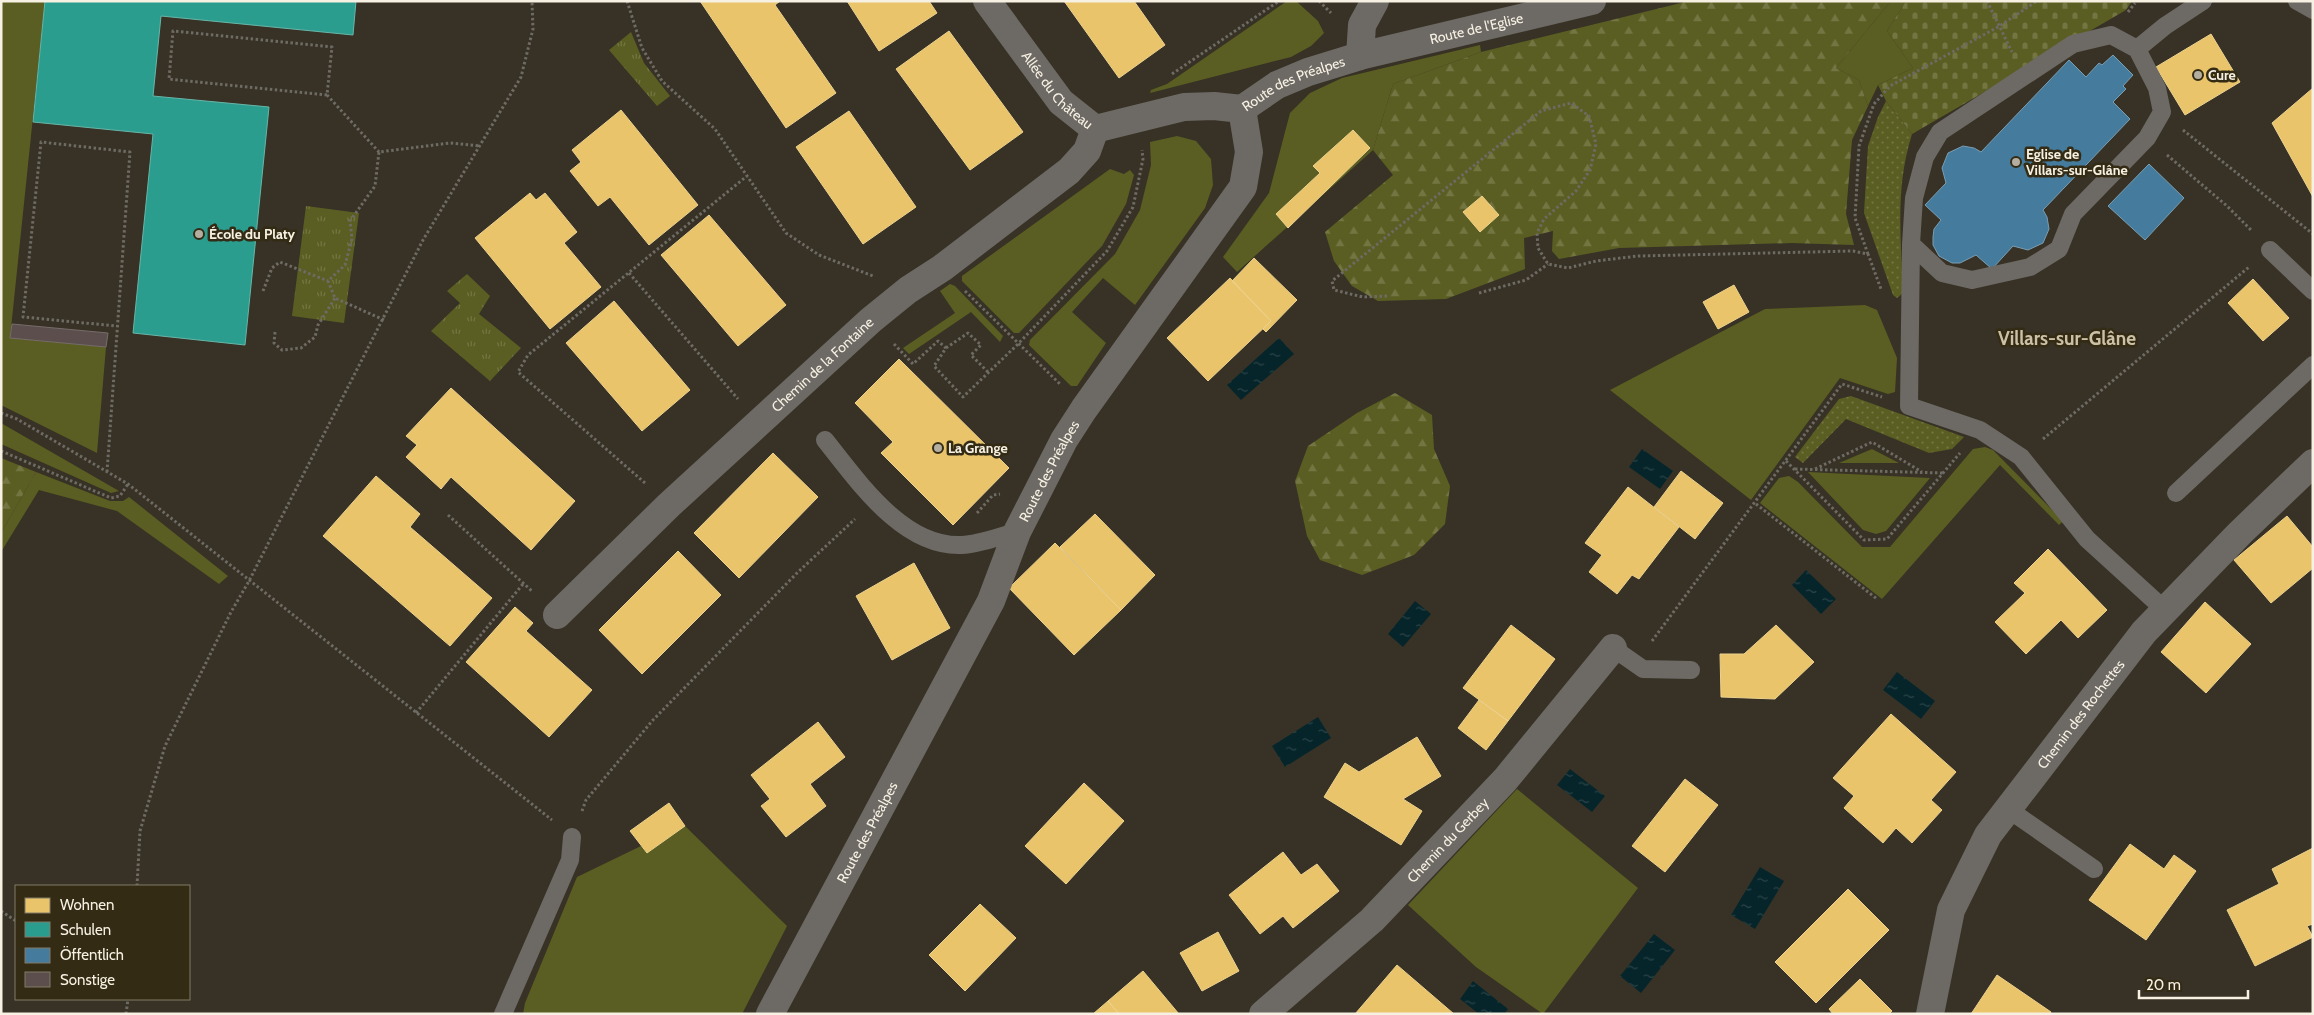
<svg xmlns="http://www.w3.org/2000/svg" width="2314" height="1015" viewBox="0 0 2314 1015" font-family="Cabin,sans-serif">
  <defs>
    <pattern id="forest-firs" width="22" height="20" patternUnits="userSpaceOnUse" patternTransform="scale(1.25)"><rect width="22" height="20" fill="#5b5e22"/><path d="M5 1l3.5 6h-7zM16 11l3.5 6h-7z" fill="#737642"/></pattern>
    <pattern id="cemetery-stones" width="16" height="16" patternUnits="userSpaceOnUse" patternTransform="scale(1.25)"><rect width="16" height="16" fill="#5b5e22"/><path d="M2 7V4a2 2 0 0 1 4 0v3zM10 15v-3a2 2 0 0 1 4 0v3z" fill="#737642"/></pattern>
    <pattern id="park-tufts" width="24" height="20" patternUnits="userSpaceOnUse" patternTransform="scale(1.25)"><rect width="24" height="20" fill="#5b5e22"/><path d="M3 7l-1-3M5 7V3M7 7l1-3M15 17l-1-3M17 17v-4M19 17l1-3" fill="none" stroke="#737642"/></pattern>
    <pattern id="garden-dots" width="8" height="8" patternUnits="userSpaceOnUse" patternTransform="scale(1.25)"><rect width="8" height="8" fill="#5b5e22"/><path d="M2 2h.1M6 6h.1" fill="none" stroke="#737642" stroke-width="1.8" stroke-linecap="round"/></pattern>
    <pattern id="water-ripples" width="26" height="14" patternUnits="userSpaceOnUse" patternTransform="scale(1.25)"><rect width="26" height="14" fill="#06252a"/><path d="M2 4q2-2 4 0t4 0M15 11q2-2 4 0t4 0" fill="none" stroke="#2b4549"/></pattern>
  </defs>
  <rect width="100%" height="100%" fill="#373225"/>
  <path fill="#5b5e22" d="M 1,1 L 45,1 L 10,338 L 106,347 L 97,453 L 1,405 Z
    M 1287,1 L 1296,1 L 1318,21 L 1324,33 L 1311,46 L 1291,57 L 1150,93 L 1151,90 L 1167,84 Z
    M 1891,1 L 1906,1 L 1887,31 L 1913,68 L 1878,85 L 1868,106 L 1859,80 L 1836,68 Z
    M 1480,45 L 1481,52 L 1393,84 L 1373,150 L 1237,272 L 1223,257 L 1269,193 L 1290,113 L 1310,93 L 1342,78 Z
    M 1177,136 L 1196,141 L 1211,159 L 1213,185 L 1205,208 L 1135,305 L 1103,278 L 1072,312 L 1106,343 L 1077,386 L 1071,386 L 1029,345 L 1030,340 L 1115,254 L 1140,210 L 1151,165 L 1150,142 Z
    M 1110,169 L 1124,174 L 1130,170 L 1134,175 L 1126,204 L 1102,246 L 1019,333 L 1014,333 L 962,281 L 962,276 Z
    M 950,284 L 955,286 L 1003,336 L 1000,342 L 971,312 L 909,354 L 903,348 L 955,313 L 940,291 Z
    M 1865,305 L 1877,310 L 1897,358 L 1895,392 L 1888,394 L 1840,378 L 1751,500 L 1610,390 L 1765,309 Z
    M 1,423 L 119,491 L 111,493 L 1,444 Z
    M 1985,447 L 1993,450 L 2063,521 L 2059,525 L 2000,465 L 1882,599 L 1760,503 L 1779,478 L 1789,476 L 1798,482 L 1862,547 L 1890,547 L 1973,449 Z
    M 1872,449 L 1899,463 L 1839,463 Z
    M 36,472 L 110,501 L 123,501 L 129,497 L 228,576 L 219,584 L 117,511 L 39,490 L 1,552 L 1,533 Z
    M 1808,472 L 1930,478 L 1886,531 L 1876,534 L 1863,530 Z
    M 1517,789 L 1638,888 L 1543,1014 L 1476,967 L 1408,905 Z
    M 685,826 L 787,926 L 742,1014 L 523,1014 L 525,1003 L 577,877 L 641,846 L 647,853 Z"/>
  <path fill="url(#forest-firs)" d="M 1689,1 L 1891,1 L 1836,68 L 1859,80 L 1868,106 L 1852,140 L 1846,214 L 1854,245 L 1792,243 L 1619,248 L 1559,259 L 1552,251 L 1553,231 L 1524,238 L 1525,269 L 1446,299 L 1378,301 L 1352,286 L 1334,261 L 1325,232 L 1393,175 L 1373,150 L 1393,84 L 1481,52 Z
    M 1395,393 L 1432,415 L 1434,449 L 1450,486 L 1445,524 L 1414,555 L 1362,575 L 1320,560 L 1307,536 L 1295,481 L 1308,446 L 1357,413 Z
    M 1,458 L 36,472 L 1,533 Z"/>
  <path fill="url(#cemetery-stones)" d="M 1906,1 L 2132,1 L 2126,10 L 1912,134 L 1886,101 L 1878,85 L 1913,68 L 1887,31 Z"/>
  <path fill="url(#park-tufts)" d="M 631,32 L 644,63 L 670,96 L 657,106 L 609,50 Z
    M 306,206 L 359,213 L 344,323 L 292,316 Z
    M 467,274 L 490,296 L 479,314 L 521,348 L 490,381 L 431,331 L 460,303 L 447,291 Z"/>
  <path fill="url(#garden-dots)" d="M 1886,101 L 1912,134 C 1895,188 1901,237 1903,293 L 1897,298 L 1893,295 L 1864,213 L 1868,146 L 1878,117 Z
    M 1851,396 L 1964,437 L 1952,449 L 1929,453 L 1846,419 L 1803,463 L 1795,457 L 1839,399 Z"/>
  <path fill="url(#water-ripples)" d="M 1279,338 L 1294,354 L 1241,400 L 1227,385 Z
    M 1642,449 L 1673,471 L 1660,489 L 1629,467 Z
    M 1806,570 L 1836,599 L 1821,614 L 1792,585 Z
    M 1415,601 L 1431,614 L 1403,647 L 1388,634 Z
    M 1897,672 L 1935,701 L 1921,719 L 1883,690 Z
    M 1318,717 L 1331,738 L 1285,767 L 1272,746 Z
    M 1570,769 L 1605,796 L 1592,812 L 1557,785 Z
    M 1760,867 L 1784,881 L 1755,929 L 1731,915 Z
    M 1654,934 L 1675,950 L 1641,993 L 1620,976 Z
    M 1473,981 L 1508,1009 L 1504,1014 L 1479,1014 L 1460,999 Z"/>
  <path fill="#e9c46a" stroke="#edd28e" d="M 700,1 L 780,1 L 775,5 L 836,93 L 786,128 Z
    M 847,1 L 929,1 L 937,13 L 879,51 Z
    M 1064,1 L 1134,1 L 1165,45 L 1119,78 Z
    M 949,31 L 1023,132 L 970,170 L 896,69 Z
    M 2211,34 L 2240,82 L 2185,115 L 2156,67 Z
    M 2313,88 L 2313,197 L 2272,123 Z
    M 621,110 L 698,205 L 649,245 L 610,197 L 598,206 L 570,171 L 581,162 L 572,150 Z
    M 849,111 L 916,207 L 863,244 L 796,147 Z
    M 1353,130 L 1370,148 L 1288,228 L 1276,214 L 1320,173 L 1313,166 Z
    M 530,193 L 536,200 L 545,193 L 577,232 L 564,243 L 601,287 L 550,329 L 475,238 Z
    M 1482,196 L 1499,215 L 1480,232 L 1463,212 Z
    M 709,215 L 786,305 L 738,346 L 661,255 Z
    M 1254,258 L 1297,300 L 1266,332 L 1263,329 L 1271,321 L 1232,281 Z
    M 1230,278 L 1271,321 L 1208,381 L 1167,338 Z
    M 2253,279 L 2289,318 L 2263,341 L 2228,303 Z
    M 1734,285 L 1749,312 L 1718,329 L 1703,302 Z
    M 614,301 L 690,390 L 642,431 L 566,343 Z
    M 899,359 L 1009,468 L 953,525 L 881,453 L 893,442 L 855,403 Z
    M 451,388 L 575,501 L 531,550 L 451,477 L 441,489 L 406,457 L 417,445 L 406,436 Z
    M 773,453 L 818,497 L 739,578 L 694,533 Z
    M 1681,471 L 1723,503 L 1695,539 L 1654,507 Z
    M 376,476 L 420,514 L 410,527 L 492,598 L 450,646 L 323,536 Z
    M 1628,487 L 1679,527 L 1639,579 L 1632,575 L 1617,594 L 1589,572 L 1602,555 L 1585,543 Z
    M 1095,514 L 1155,575 L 1121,610 L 1060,547 Z
    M 2287,516 L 2313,547 L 2313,568 L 2271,603 L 2234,560 Z
    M 1055,543 L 1121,610 L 1074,655 L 1009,588 Z
    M 2048,549 L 2107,610 L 2078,638 L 2061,620 L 2026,654 L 1995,622 L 2025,593 L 2014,583 Z
    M 678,551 L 721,595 L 642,674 L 599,630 Z
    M 914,563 L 950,628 L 892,660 L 856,596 Z
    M 2205,602 L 2251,644 L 2206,693 L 2161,652 Z
    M 515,607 L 533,623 L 526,631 L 592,690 L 549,737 L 466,662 Z
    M 1511,625 L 1555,659 L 1508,721 L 1463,688 Z
    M 1776,625 L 1814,662 L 1775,699 L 1721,697 L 1720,654 L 1744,654 Z
    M 1479,700 L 1508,721 L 1486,750 L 1458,728 Z
    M 1891,714 L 1956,772 L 1931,800 L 1942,810 L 1912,843 L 1896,828 L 1883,843 L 1844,808 L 1854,796 L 1833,778 Z
    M 818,722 L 845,757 L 810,784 L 826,806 L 786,837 L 761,806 L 770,799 L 751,775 Z
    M 1417,737 L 1441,776 L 1403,799 L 1422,811 L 1401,845 L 1324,797 L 1345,763 L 1359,772 Z
    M 1685,779 L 1718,805 L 1665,872 L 1632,846 Z
    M 1084,783 L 1124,821 L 1066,884 L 1025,846 Z
    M 669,803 L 685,826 L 647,853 L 630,831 Z
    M 2130,844 L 2164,869 L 2174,855 L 2196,871 L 2146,940 L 2089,900 Z
    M 2313,848 L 2313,924 L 2307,926 L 2313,937 L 2255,966 L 2227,910 L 2279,884 L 2272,869 Z
    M 1283,852 L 1301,875 L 1317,864 L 1339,891 L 1293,928 L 1283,916 L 1260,934 L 1229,895 Z
    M 1848,889 L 1889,930 L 1816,1003 L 1775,962 Z
    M 980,904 L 1016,938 L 965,991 L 929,955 Z
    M 1218,932 L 1239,971 L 1202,991 L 1180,953 Z
    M 1397,965 L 1454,1014 L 1355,1014 Z
    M 1143,971 L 1179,1014 L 1119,1014 L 1108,1001 Z
    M 1997,975 L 2051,1012 L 2050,1014 L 1971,1014 Z
    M 1860,979 L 1892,1011 L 1889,1014 L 1833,1014 L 1829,1009 Z
    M 1108,1001 L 1119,1014 L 1093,1014 Z"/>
  <path fill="#2a9d8f" stroke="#68b6a8" d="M 45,1 L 356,1 L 353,35 L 161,16 L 153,96 L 269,107 L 245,345 L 133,333 L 153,134 L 33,122 Z"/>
  <path fill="#457b9d" stroke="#7a9eb2" d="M 2113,55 L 2133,75 L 2123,86 L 2126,89 L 2113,102 L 2130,119 L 2043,210 L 2047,217 L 2049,229 L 2043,243 L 2028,250 L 2013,246 L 1992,269 L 1976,255 L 1960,263 L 1952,263 L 1939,256 L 1933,245 L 1933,237 L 1934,229 L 1941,220 L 1925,205 L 1946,183 L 1942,168 L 1948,153 L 1963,146 L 1974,148 L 1981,152 L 2069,60 L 2086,77 L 2099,63 L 2102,65 Z
    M 2149,164 L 2184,198 L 2145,240 L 2108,206 Z"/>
  <path fill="#5d4e4e" stroke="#766d6a" d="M 12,324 L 108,333 L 106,347 L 10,338 Z"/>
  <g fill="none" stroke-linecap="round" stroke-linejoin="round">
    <path stroke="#6e6a64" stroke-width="3" stroke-dasharray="2.5 2.5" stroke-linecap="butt" d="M 627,1 L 642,48 L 662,81 L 715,129 L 786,233 L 819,255 L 873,276
      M 1319,1 L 1331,13
      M 1987,1 L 2012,52
      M 2128,12 L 2135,3
      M 1172,74 L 1279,1
      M 327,95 L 169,79 L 173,31 L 332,47 L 327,95 L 379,152
      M 2183,130 L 2313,234
      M 2167,155 L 2227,206 L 2252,231
      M 1868,254 L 1855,218 L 1859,146 L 1874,104 L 1890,86 L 1998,27 L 2037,1
      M 629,273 L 738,399
      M 263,291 L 272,268 L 280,262 L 328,281
      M 965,291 L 1061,385
      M 1479,293 L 1526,280 L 1548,264
      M 1387,296 L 1363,297 L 1334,290 L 1332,281 L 1541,111 L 1571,103 L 1589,116 L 1596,144 L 1590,170 L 1576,191 L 1544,219 L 1537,233 L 1538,248 L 1548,264 L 1568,268 L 1596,261 L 1638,256 L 1853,251 L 1868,254 L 1881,289
      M 384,320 L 335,298 L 328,281 L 345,265 L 352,239 L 350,221 L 375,186 L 379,152 L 450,143 L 480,146
      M 275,332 L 274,343 L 282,350 L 301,348 L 315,337 L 318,325 L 335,298
      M 894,344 L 913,364 L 938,341 L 946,348 L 934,366 L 963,397 L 1018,344 L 1107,251 L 1133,207 L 1143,159 L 1142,150
      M 946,348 L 968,333 L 981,345 L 971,355 L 989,373
      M 1,413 L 17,419 L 128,484 L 552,820
      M 2043,439 L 2249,267
      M 1,451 L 111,498 L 120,496 L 128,484
      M 1786,461 L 1864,540 L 1887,539 L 1960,453
      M 1795,469 L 1943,473
      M 1815,469 L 1872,442 L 1922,472
      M 107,472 L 130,152 L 41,142 L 23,317 L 116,326
      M 645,483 L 518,372 L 528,355 L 747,176
      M 1756,504 L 1877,599
      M 977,513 L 993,495 L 1000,494
      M 448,515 L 533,592
      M 1652,641 L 1842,384 L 1882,397
      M 416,713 L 523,584
      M 582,811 L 586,800 L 653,720 L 797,573 L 855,519
      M 137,886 L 140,831 L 165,746 L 231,612 L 249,581 L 423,240 L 521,77 L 533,29 L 532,1
      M 1,911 L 16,921
      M 126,1014 L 128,999"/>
    <path stroke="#6d6965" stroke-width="18" d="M 2297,1 L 2313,10
      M 2137,49 L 2165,26 L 2203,1
      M 1911,244 L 1942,273 L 1972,280 L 2030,267 L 2059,249 L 2073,214 L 2147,138 L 2162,112 L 2157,88 L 2137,49 L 2111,35 L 2073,44 L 1940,132 L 1925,157 L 1914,198 L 1911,244 L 1909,406 L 1980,430 L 2021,457 L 2087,539 L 2166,611
      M 2270,250 L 2313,291
      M 825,440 C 858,481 903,548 962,545 C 980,544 1000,536 1017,532
      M 2176,493 L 2313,365
      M 1613,648 L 1643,669 L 1691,670
      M 2008,809 L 2094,869
      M 503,1014 L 570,860 L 572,837"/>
    <g stroke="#6d6965" stroke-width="28">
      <path id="s1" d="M 987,1 L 1061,102 L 1095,129"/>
      <path d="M 1360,56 L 1362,25 L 1375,1"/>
      <path id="s2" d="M 1242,109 L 1277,85 L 1308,72 L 1360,56 L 1592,1"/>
      <path d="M 1095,129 L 1184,107 L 1214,106 L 1242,109"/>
      <path id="s3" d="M 557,615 L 669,505 L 871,320 L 908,290 L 942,268 L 1069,171 L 1087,151 L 1095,129"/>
      <path id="s4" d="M 770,1014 L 991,601 L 1017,532 L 1064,440 L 1084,409 L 1243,187 L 1249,152 L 1242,109"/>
      <path id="s5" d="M 1263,1014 L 1372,920 L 1505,780 L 1613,648"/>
      <path id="s6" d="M 1930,1014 L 1951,910 L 1988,835 L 2144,632 L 2240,533 L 2313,463"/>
    </g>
  </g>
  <g fill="#b4aea0" stroke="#342b14" stroke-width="2">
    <circle cx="2198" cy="75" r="5"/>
    <circle cx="2016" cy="162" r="5"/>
    <circle cx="199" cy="234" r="5"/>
    <circle cx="938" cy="448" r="5"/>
  </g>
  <g text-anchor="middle" stroke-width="5" stroke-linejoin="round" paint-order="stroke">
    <g font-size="14" fill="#f7f1e3" stroke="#342b14">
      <text dy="5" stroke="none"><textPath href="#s2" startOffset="250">Route de l'Eglise</textPath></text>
      <text dy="5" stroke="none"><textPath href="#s2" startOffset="58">Route des Préalpes</textPath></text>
      <text dy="5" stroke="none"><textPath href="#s1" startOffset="114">Allée du Château</textPath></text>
      <text dy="5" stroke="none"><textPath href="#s3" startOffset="365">Chemin de la Fontaine</textPath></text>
      <text dy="5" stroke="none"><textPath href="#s4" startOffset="611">Route des Préalpes</textPath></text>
      <text dy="5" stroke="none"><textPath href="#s6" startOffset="342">Chemin des Rochettes</textPath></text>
      <text dy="5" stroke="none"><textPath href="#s4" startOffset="206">Route des Préalpes</textPath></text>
      <text dy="5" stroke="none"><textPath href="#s5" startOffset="254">Chemin du Gerbey</textPath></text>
    </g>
    <g font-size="14" font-weight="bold" fill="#f7f1e3" stroke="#342b14" text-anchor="start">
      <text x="2208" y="80">Cure</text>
      <text x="2026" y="159">Eglise de<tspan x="2026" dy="16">Villars-sur-Glâne</tspan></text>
      <text x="209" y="239">École du Platy</text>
      <text x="948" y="453">La Grange</text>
    </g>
    <g font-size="19" font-weight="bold" fill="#ccc1a6" stroke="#342b14">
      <text x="2067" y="345">Villars-sur-Glâne</text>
    </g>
  </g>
  <rect width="2314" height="1015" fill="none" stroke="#f7f1e3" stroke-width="5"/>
  <rect x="15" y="885" width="175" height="115" fill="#342b14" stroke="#827a67"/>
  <rect x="25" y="898" width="25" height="15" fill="#e9c46a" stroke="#827a67"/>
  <text x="60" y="910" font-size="15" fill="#f7f1e3">Wohnen</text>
  <rect x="25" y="922" width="25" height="15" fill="#2a9d8f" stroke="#827a67"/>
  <text x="60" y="935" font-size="15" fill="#f7f1e3">Schulen</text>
  <rect x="25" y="948" width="25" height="15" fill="#457b9d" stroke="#827a67"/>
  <text x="60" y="960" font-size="15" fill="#f7f1e3">Öffentlich</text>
  <rect x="25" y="972" width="25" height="15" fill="#5d4e4e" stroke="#827a67"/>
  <text x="60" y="985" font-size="15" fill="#f7f1e3">Sonstige</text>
  <path d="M2139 990v8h109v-8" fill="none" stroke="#f7f1e3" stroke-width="2.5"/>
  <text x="2146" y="990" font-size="15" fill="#f7f1e3" stroke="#342b14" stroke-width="4" paint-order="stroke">20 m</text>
</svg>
